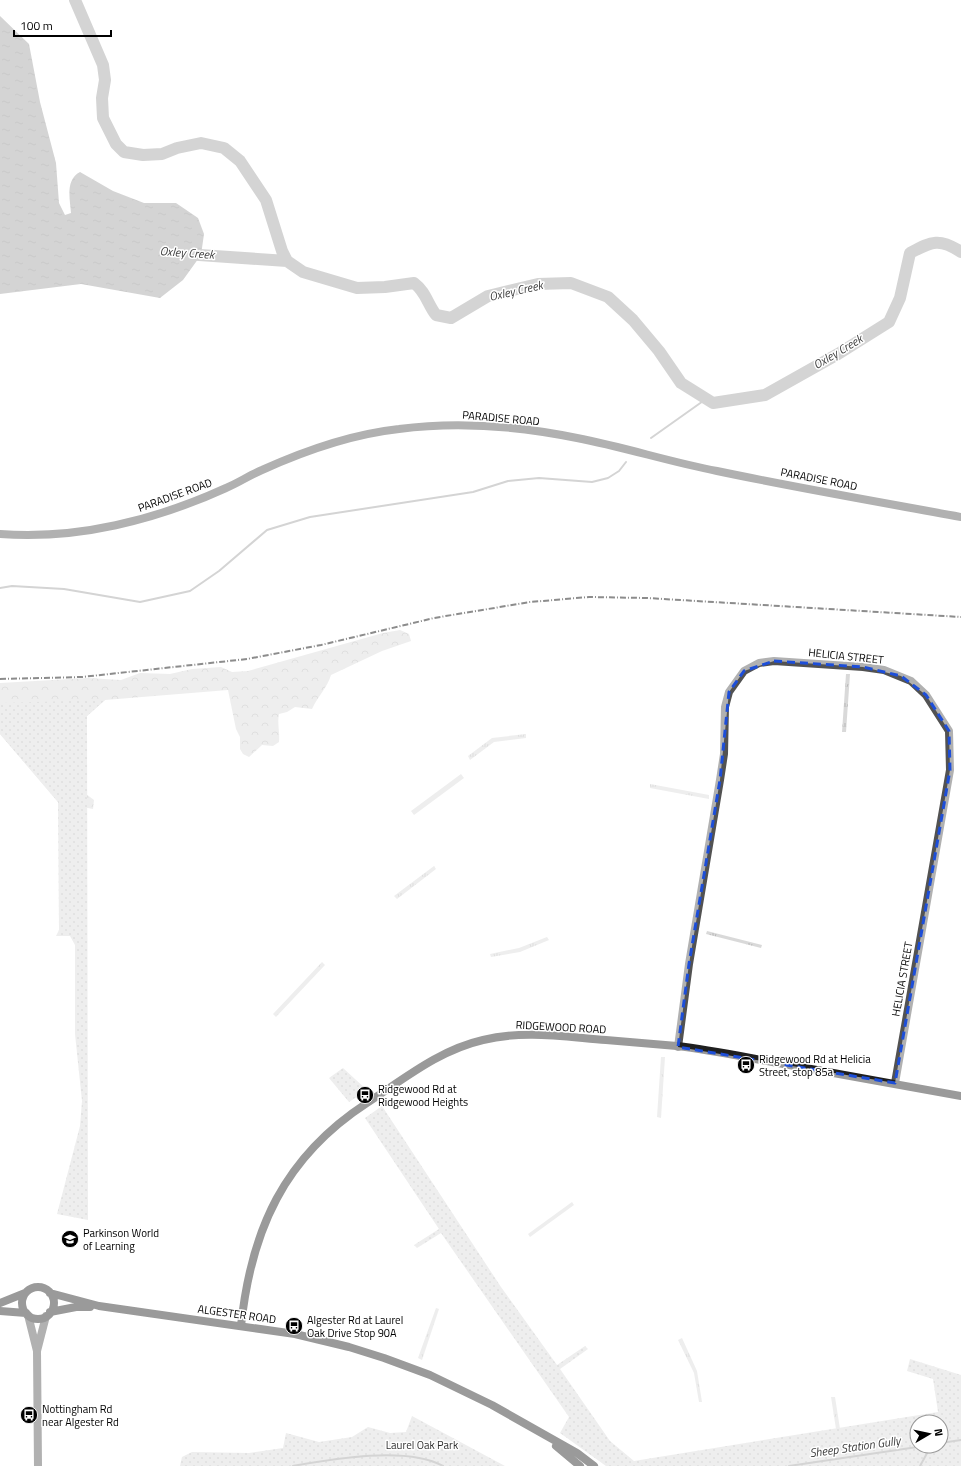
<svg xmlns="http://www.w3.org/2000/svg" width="961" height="1466" viewBox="0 0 961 1466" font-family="'Titillium Web',sans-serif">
  <defs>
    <pattern id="grass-tufts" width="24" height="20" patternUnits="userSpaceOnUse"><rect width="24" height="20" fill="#d9d9d9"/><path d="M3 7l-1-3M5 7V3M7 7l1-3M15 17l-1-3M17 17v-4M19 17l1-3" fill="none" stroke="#b8b8b8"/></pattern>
    <pattern id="forest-crowns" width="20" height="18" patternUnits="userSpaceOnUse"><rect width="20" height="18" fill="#d9d9d9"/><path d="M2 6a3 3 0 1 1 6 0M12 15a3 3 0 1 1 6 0" fill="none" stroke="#b8b8b8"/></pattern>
    <pattern id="park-dots" width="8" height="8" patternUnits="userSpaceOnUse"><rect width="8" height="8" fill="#d9d9d9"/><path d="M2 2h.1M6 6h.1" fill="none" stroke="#b8b8b8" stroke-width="1.8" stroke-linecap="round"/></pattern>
    <pattern id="water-ripples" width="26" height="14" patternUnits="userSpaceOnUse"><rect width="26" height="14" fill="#a0a0a0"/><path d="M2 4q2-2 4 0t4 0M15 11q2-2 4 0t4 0" fill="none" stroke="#888"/></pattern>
  </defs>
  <rect width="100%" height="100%" fill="#fff"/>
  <path fill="url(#grass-tufts)" d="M 846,674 L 850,674 L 846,732 L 842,732 Z
    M 526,734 L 526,738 L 494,742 L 470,760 L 468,756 L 492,738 Z
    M 461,774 L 464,778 L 414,815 L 411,811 Z
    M 650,784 L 709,795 L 709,799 L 650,788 Z
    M 434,866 L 436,869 L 397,899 L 394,896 Z
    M 707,931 L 762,945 L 761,948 L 706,934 Z
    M 547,937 L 549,940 L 520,952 L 491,957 L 490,954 L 519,948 Z
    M 322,962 L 325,965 L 276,1017 L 273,1014 Z
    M 661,1057 L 665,1057 L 661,1118 L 657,1117 Z
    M 572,1202 L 574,1205 L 530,1237 L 528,1234 Z
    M 436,1308 L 439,1309 L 422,1360 L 418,1358 Z
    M 682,1338 L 697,1371 L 702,1402 L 699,1402 L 694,1373 L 678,1340 Z
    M 831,1397 L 835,1397 L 840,1429 L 836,1429 Z"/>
  <path fill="url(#forest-crowns)" d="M 400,630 L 409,634 L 411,641 L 382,651 L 331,675 C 327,688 318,696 312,709 L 295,707 L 287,712 L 279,714 C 277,724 280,732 279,742 L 273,746 L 262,745 L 249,757 L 243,754 L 240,749 L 240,737 L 236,729 L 228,690 L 105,700 L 87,716 L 86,794 L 94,800 L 93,809 L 58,802 L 0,734 L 0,683 L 88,678 L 121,680 L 140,673 L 170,674 L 192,669 L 221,667 L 232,672 L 248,671 L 383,633 Z"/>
  <path fill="url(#park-dots)" fill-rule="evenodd" d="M 105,700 L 87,716 L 88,1220 L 57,1214 L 80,1126 L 82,1101 L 75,1034 L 75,945 L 70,936 L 56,936 L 59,930 L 58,802 L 0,734 L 0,703 Z
    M 343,1068 L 367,1090 L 349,1102 L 329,1078 Z
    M 382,1106 L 501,1287 L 557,1365 L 585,1346 L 588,1349 L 560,1369 L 610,1441 L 634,1461 L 938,1412 L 933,1379 L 907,1371 L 910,1359 L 961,1375 L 961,1466 L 606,1466 L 560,1433 L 569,1417 L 441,1233 L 417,1248 L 414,1245 L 439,1229 L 365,1118 ZM 917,1422 L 941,1422 L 941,1446 L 917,1446 Z
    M 412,1416 L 505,1466 L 180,1466 L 182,1457 L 192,1452 L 249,1453 L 283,1448 L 286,1433 L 319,1442 L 352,1437 L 368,1427 L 390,1433 L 406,1432 Z"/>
  <path fill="url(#water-ripples)" d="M 0,16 L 29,44 L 40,102 L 56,163 L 59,203 L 65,215 L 71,213 C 70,199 65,180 80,172 L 113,191 L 144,203 L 176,203 L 198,218 L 204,234 L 201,255 L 183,280 L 160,298 L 81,284 L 0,294 Z"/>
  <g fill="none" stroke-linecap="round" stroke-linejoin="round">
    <path stroke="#a0a0a0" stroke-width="2" d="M 651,438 L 706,399
      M 0,588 L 12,586 L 64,589 L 140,602 L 190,591 L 219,571 L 267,530 L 310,517 L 473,492 L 508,481 L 539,478 L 592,482 L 608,478 L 619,471 L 626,462
      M 941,1443 L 961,1440
      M 293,1466 C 333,1459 406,1446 443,1466
      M 789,1466 L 924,1446
      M 920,1466 L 931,1446"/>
    <path stroke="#a0a0a0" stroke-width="12" d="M 75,0 L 103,65 L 105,80 L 102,98 L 103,118 L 116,144 L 124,152 L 143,155 L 162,154 L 177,148 L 201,143 L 224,148 L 240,161 L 266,200 L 282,251 L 287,261
      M 185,254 L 287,261 L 303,272 L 357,288 L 385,287 L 414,283 C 426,292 427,303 436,315 L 451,318 L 488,296 L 538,284 L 571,283 L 608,297 L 633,320 L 659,351 L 681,383 L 713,403 L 765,395 L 838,354 L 889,322 L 900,298 L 910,253 C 931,242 939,237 961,252"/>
    <path stroke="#525252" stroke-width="8" d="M 0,534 C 77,540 156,520 226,488 C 238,483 250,475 262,470 C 304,451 353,434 399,429 C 459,421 518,426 577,438 C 624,447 670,462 717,471 C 798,488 880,502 961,517
      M 678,1047 L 689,964 L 720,780 L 724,754 L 725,707 L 729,692 L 744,671 L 759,663 L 774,661 L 863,667 L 884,670 L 911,681 L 926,695 L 949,731 L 950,770 L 895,1083
      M 28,1315 L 37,1351
      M 38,1466 L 37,1351 L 46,1316"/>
    <path stroke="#1f1f1f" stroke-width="8" d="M22 1303a16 16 0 1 1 32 0a16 16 0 1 1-32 0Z
      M 50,1293 L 99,1306 L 295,1334 L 349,1347 L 384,1358 L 430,1375 L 492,1405 L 577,1453 L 594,1466
      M 0,1303 L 25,1293
      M 0,1311 L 26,1313
      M 50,1312 L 76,1307 L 90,1307
      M 241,1326 C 251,1230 284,1157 367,1103 C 404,1079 439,1050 483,1040 C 523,1030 565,1037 606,1040 C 630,1042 653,1044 677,1046 C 711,1050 744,1057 778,1063 C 839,1074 900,1085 961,1096
      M 556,1446 L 580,1466"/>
    <path stroke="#000" stroke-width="2" stroke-dasharray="6 2 1 2" stroke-linecap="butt" d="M 0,679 L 82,677 L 247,659 L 321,645 L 434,618 L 530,602 L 589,597 L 647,598 L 961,617"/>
  </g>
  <path d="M0 0H961V1466H0ZM 774,661 L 863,667 L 901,676 L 926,695 L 949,731 L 950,770 L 895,1083 L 678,1047 L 689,964 L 720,780 L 729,692 L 744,671 Z" fill="#fff" fill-opacity=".55" fill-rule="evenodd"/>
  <path fill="none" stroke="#1d4ed8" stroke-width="3" stroke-dasharray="8 5" stroke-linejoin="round" d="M 774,661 L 863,667 L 901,676 L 926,695 L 949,731 L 950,770 L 895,1083 L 678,1047 L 689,964 L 720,780 L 729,692 L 744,671 Z"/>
  <defs>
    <symbol id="bus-disc" viewBox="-11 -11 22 22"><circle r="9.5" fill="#000" stroke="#fff"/><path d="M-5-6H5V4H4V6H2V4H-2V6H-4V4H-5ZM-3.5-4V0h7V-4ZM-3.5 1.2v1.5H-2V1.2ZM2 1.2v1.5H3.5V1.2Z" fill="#fff"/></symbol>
    <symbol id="school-disc" viewBox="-11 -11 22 22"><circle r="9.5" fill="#000" stroke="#fff"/><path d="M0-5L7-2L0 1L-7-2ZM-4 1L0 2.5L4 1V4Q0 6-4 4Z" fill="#fff"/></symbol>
  </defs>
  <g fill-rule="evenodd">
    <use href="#bus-disc" x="736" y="1055" width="20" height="20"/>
    <use href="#bus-disc" x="355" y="1085" width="20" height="20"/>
    <use href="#school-disc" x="60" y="1229" width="20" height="20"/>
    <use href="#bus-disc" x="284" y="1316" width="20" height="20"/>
    <use href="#bus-disc" x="19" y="1405" width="20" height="20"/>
  </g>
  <g text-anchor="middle" stroke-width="3" stroke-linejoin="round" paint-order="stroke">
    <g font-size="11" fill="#000" stroke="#fff">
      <text transform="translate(501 418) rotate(5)" y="4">PARADISE ROAD</text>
      <text transform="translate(819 479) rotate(11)" y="4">PARADISE ROAD</text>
      <text transform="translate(175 495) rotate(-20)" y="4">PARADISE ROAD</text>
      <text transform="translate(846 656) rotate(6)" y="4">HELICIA STREET</text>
      <text transform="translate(902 979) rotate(-80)" y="4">HELICIA STREET</text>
      <text transform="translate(561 1027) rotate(3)" y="4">RIDGEWOOD ROAD</text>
      <text transform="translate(237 1314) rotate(8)" y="4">ALGESTER ROAD</text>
    </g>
    <g font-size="11" fill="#000" stroke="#fff" text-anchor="start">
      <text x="759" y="1063">Ridgewood Rd at Helicia<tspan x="759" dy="13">Street, stop 85a</tspan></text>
      <text x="378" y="1093">Ridgewood Rd at<tspan x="378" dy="13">Ridgewood Heights</tspan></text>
      <text x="83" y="1237">Parkinson World<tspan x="83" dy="13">of Learning</tspan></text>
      <text x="307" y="1324">Algester Rd at Laurel<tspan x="307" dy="13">Oak Drive Stop 90A</tspan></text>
      <text x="42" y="1413">Nottingham Rd<tspan x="42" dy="13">near Algester Rd</tspan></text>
    </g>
    <g font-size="11" fill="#303030" stroke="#fff">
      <text x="422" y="1449">Laurel Oak Park</text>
    </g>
    <g font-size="12" font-style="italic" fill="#414141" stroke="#fff">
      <text transform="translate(187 253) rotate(4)" y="4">Oxley Creek</text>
      <text transform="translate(516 291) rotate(-13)" y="4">Oxley Creek</text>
      <text transform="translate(838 352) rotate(-31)" y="4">Oxley Creek</text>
      <text transform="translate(855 1447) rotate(-8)" y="4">Sheep Station Gully</text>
    </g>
  </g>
  <g transform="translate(929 1434) rotate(81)"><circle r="19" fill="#ffffff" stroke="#999999"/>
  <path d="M0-3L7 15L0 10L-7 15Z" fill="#000000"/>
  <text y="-6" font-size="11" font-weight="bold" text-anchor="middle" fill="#000000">N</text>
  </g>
  <path d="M14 30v6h97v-6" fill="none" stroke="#000000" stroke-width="2"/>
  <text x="20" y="30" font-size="12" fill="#000000" stroke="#ffffff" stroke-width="3" paint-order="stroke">100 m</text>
</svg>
